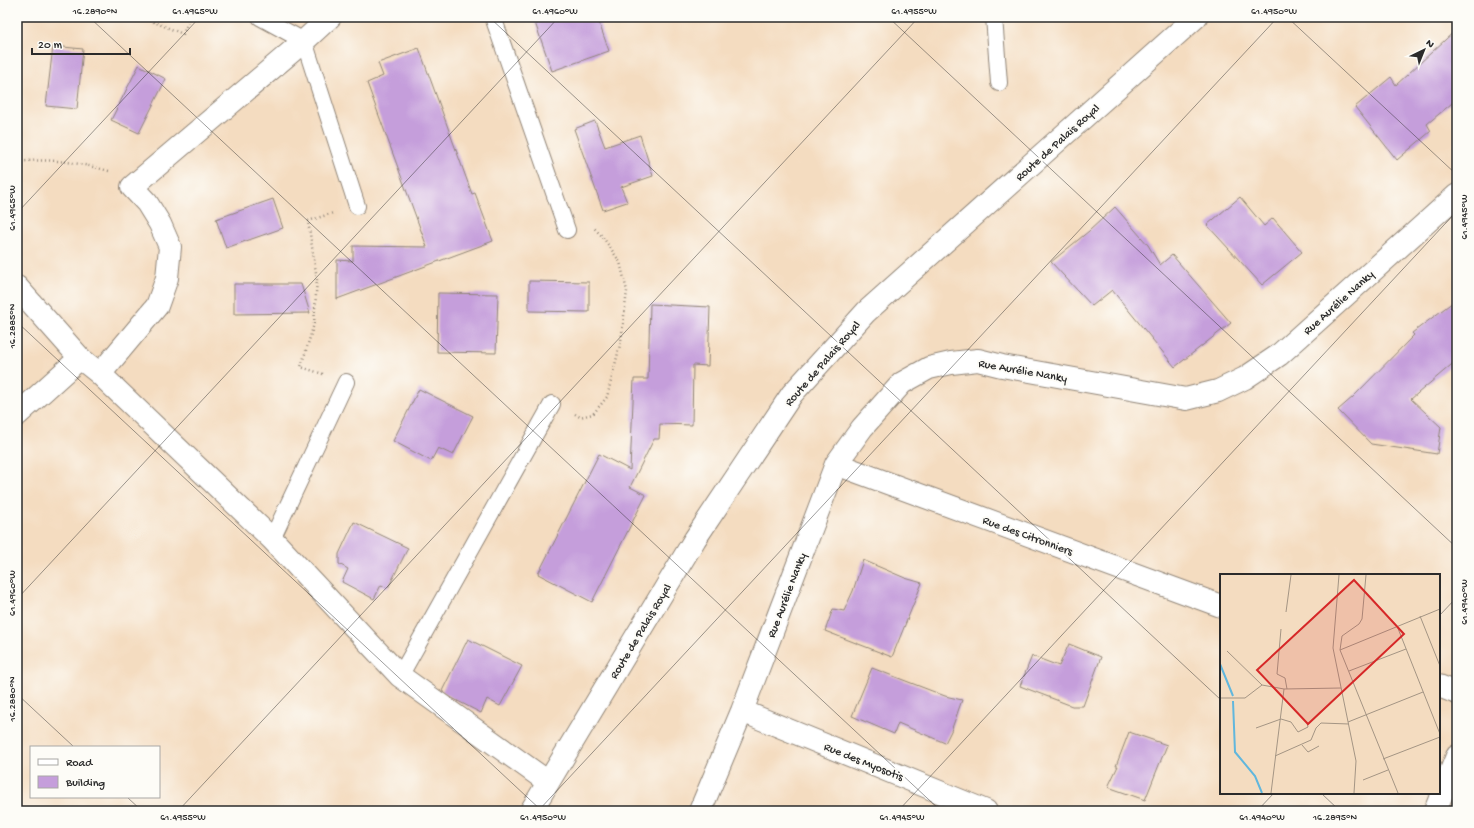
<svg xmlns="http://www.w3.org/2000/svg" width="1474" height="828" viewBox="0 0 1474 828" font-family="'Gochi Hand',sans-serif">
  <rect width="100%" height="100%" fill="#fdfcf7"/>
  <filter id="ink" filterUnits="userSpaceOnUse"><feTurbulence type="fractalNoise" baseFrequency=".025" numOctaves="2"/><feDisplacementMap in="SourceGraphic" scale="8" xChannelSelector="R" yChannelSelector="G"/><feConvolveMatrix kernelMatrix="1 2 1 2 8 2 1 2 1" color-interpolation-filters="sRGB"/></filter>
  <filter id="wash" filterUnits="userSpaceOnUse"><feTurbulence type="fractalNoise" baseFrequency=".012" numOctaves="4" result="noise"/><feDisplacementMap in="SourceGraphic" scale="16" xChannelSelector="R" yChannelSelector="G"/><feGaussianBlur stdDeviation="0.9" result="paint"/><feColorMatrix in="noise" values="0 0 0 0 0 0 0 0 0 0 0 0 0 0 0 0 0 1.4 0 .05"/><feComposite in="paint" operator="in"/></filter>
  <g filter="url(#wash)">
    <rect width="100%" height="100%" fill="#f4dcc0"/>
    <g id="blocks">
      <path fill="#c59edb" d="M 533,17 L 597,17 L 609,51 L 552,71 Z
        M 1457,29 L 1457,99 L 1427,124 L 1431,131 L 1397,160 L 1355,107 L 1391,77 L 1396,85 Z
        M 53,46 L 83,49 L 77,109 L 46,106 Z
        M 419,48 L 472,194 L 475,193 L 493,241 L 337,299 L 337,260 L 353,261 L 353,246 L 427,247 L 367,83 L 383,76 L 378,63 Z
        M 139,65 L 166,79 L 139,133 L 111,120 Z
        M 595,121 L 605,147 L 640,135 L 653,176 L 621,187 L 627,202 L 603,210 L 574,129 Z
        M 1240,197 L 1264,226 L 1273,218 L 1302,252 L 1262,285 L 1207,225 Z
        M 273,199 L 283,228 L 226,248 L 216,219 Z
        M 1115,207 L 1148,245 L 1160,265 L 1172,255 L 1231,323 L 1175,367 L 1112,290 L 1092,306 L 1051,262 L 1089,231 Z
        M 529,281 L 589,282 L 589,312 L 529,311 Z
        M 234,284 L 301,284 L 310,313 L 234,314 Z
        M 438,293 L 498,294 L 496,353 L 437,352 Z
        M 1457,299 L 1457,360 L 1411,399 L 1441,427 L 1437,454 L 1371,444 L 1338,410 L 1353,397 L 1414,335 L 1412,333 Z
        M 650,304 L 710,307 L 708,366 L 693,365 L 692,425 L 660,424 L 659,439 L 654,439 L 630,487 L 646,495 L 592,602 L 538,574 L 599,454 L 630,470 L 634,379 L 648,379 Z
        M 419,389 L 473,416 L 453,455 L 438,448 L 431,461 L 393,441 Z
        M 354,522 L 408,548 L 388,588 L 381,585 L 374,599 L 342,582 L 348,569 L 339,564 L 339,554 Z
        M 863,560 L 905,578 L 922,583 L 892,657 L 825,631 L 833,609 L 844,611 L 853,591 Z
        M 468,639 L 522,666 L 500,706 L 487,699 L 481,713 L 452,698 L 442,691 Z
        M 1069,644 L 1101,657 L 1083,706 L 1072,706 L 1020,686 L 1032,656 L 1059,666 Z
        M 872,668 L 945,696 L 962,700 L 951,731 L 945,743 L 898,723 L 894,734 L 852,716 Z
        M 1129,732 L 1167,745 L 1145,800 L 1108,787 L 1118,766 L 1116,766 Z"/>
    </g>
  </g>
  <g filter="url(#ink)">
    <use href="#blocks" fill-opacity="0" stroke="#908476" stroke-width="1"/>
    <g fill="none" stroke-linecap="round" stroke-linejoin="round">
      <defs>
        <path id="lane" d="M 260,17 L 304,41 L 357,206
          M 493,17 L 567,230
          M 994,17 L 999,83
          M 272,539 L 346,382
          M 400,676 L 552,404"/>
        <path id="street" d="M 17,287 L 80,358 L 100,374 L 272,539 L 400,676 L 548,782
          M 100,374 L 157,306 L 167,278 L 170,247 L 160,224 L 147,203 L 132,187 L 304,41 L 330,17
          M 17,415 L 80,358
          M 836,464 L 1221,606
          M 1439,686 L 1457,693
          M 742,711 L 986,811
          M 700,811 L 742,711 L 836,464 L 862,428 L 902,383 L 929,368 L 951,363 L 978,360 L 1002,366 L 1186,399 L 1218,391 L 1245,378 L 1279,355 L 1457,195
          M 1435,811 L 1457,756"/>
        <path id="primary" d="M 531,811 L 695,539 L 792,394 L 866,312 L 1196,17"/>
      </defs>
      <use href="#lane" stroke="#908476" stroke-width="18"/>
      <use href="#street" stroke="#908476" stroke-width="24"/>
      <use href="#primary" stroke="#908476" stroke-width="24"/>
      <path stroke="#908476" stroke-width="2.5" stroke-dasharray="1 3" stroke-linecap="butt" d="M 142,17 L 183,34 L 190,17
        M 17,162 C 51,158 76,162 109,171
        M 323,374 L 301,367 L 314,324 L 317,279 L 308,221 L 333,213
        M 575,414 L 580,417 L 593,414 L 607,397 L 621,341 L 627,291 L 620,262 L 602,236 L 593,227"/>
      <use href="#lane" stroke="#fff" stroke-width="16"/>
      <use href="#street" stroke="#fff" stroke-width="22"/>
      <use href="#primary" stroke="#fff" stroke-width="22"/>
    </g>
  </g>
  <path fill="none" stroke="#2b2b2b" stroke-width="1" stroke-opacity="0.45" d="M 89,17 L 941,811M 489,17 L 1221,700M 888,17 L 1457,548M 1287,17 L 1457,175M 17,213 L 200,17M 17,322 L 542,811M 17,599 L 559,17M 1439,616 L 1457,597M 17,694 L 74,747M 1321,793 L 1340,811M 127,797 L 142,811M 178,811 L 919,17M 538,811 L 1278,17M 898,811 L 1457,211M 1257,811 L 1274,793"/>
  <g text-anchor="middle" stroke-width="4" stroke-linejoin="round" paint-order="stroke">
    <g font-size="12" fill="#2b2b2b" stroke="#fdfcf7">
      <text transform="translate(1057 142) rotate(-42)" y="4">Route de Palais Royal</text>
      <text transform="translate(1338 302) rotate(-42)" y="4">Rue Aurélie Nanky</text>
      <text transform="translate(822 363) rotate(-49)" y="4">Route de Palais Royal</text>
      <text transform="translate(1023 370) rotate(10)" y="4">Rue Aurélie Nanky</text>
      <text transform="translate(1028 535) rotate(20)" y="4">Rue des Citronniers</text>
      <text transform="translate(786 595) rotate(-69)" y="4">Rue Aurélie Nanky</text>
      <text transform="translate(640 631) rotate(-59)" y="4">Route de Palais Royal</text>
      <text transform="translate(864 761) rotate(22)" y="4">Rue des Myosotis</text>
    </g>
  </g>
  <g transform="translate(1220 574)">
    <rect width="220" height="220" fill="#f4dcc0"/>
    <path fill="none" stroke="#61b7dd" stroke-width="2" d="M 0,90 L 13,122M 13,127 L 15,178 L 35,202 L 42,219"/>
    <path fill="none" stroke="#a49584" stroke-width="1" d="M 119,1 L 113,74 L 136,187 L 134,219M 146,1 L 142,45 L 139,50 L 122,62 L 120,76 L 178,219M 66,38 L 71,1M 200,42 L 220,92M 177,52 L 220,160M 61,55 L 57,100 L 65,104 L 67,115M 120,76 L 220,35M 7,77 L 42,111 L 64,115 L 121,114M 129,97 L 186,75M 0,124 L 25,124 L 42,111M 128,148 L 203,118M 36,154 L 61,145 L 71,148 L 78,158 L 88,153 L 87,149M 82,171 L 88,178 L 99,172M 55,182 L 91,166 L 96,154 L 101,149 L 129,150M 163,185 L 220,163M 143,206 L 168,196M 51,219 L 64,115"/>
    <path fill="#d62828" fill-opacity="0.15" stroke="#d62828" stroke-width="2" d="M 134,6 L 184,60 L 88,150 L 37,96 Z"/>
    <rect width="220" height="220" fill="none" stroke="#2b2b2b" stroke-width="2"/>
  </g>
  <rect width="1474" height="828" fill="none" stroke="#fdfcf7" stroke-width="44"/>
  <rect x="30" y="746" width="130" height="52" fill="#fdfcf7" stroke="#a9a8a5"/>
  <rect x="38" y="759" width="20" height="6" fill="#ffffff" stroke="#a9a8a5"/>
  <text x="66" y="766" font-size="12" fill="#2b2b2b">Road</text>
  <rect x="38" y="776" width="20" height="12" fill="#c59edb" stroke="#a9a8a5"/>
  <text x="66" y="786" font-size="12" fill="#2b2b2b">Building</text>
  <g transform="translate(1424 50) rotate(43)" stroke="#fdfcf7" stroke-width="3" paint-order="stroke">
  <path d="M0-3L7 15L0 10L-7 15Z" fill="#2b2b2b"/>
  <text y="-6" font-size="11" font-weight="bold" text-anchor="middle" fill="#2b2b2b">N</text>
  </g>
  <path d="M32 48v6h98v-6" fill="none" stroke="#2b2b2b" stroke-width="2"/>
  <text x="38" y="48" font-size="12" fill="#2b2b2b" stroke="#fdfcf7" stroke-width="3" paint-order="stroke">20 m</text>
  <rect x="22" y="22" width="1430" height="784" fill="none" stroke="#2b2b2b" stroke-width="1.5"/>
  <g font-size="10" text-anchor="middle" fill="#2b2b2b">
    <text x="95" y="14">16.2890°N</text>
    <text x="195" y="14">61.4965°W</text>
    <text x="555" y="14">61.4960°W</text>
    <text x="914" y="14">61.4955°W</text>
    <text x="1274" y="14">61.4950°W</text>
    <text transform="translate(11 208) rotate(-90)" y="4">61.4965°W</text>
    <text transform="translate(1463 217) rotate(-90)" y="4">61.4945°W</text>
    <text transform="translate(11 326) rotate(-90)" y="4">16.2885°N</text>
    <text transform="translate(11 593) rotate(-90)" y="4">61.4960°W</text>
    <text transform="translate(1463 602) rotate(-90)" y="4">61.4940°W</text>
    <text transform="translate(11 699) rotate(-90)" y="4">16.2880°N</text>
    <text x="183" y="820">61.4955°W</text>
    <text x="543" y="820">61.4950°W</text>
    <text x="902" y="820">61.4945°W</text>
    <text x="1262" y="820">61.4940°W</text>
    <text x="1335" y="820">16.2895°N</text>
  </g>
</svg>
